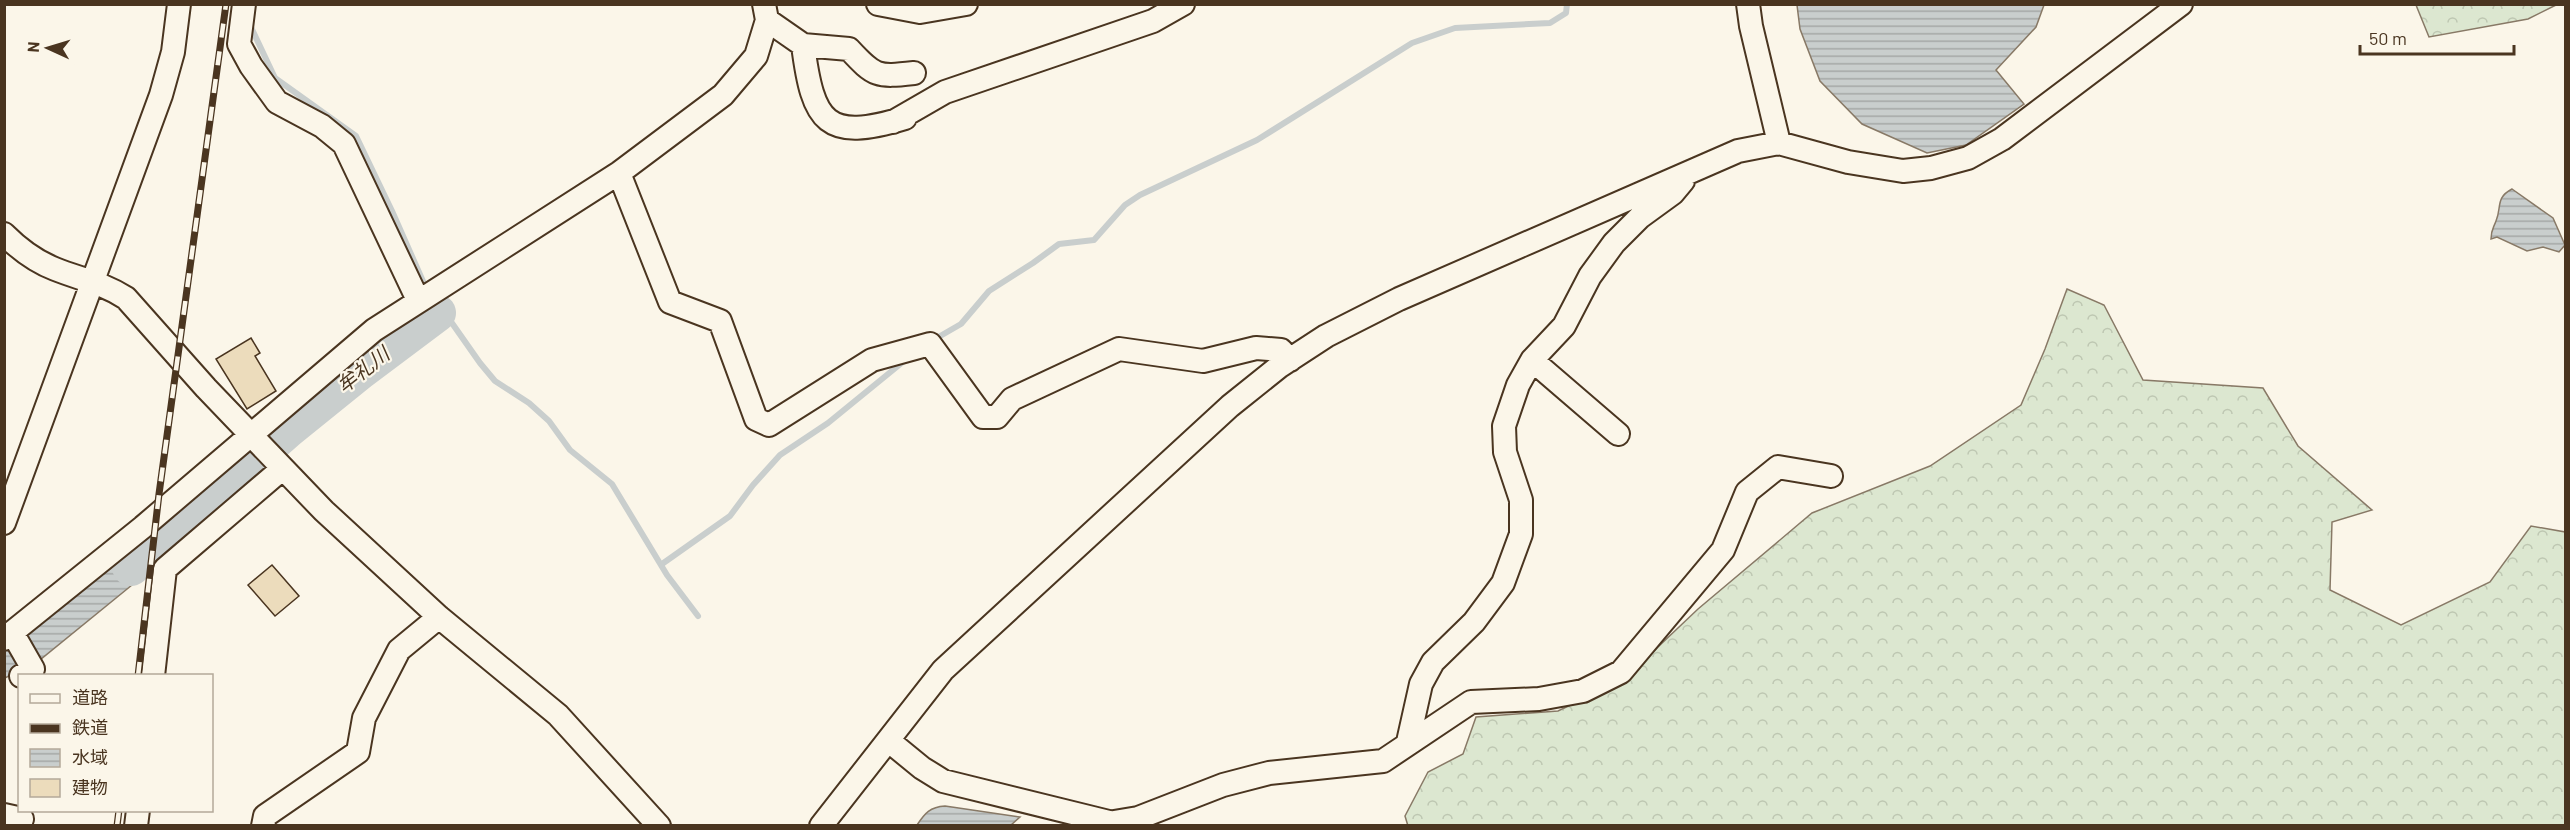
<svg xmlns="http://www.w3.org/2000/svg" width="2570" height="830" viewBox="0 0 2570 830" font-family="Barlow,'Noto Sans JP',sans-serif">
  <defs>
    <pattern id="forest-crowns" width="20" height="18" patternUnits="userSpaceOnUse" patternTransform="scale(1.5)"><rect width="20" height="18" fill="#dce7d0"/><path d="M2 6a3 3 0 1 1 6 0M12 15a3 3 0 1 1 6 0" fill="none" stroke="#bec7b2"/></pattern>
    <pattern id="water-rules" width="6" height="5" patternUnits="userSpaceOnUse" patternTransform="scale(1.5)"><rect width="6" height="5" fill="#c9cecd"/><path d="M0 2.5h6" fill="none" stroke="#a5a8a6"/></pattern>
  </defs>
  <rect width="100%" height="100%" fill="#fbf6e9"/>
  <path fill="url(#forest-crowns)" stroke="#887966" stroke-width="1.5" d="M 2416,5 L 2556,5 L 2528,19 L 2429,37 Z
    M 2067,289 L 2104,305 L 2143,380 L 2263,388 L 2298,446 L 2372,510 L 2332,522 L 2330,590 L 2401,625 L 2490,582 L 2531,526 L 2565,532 L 2565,825 L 1408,826 L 1405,816 L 1428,772 L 1463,754 L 1476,717 L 1558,711 L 1623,680 L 1698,609 L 1812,513 L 1930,466 L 2021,405 L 2045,349 Z"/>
  <path fill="url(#water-rules)" stroke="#887966" stroke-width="1.5" d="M 1797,5 L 2044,5 L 2036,27 L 1996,70 L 2024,104 L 1966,145 L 1927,153 L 1862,124 L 1820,81 L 1800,29 Z
    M 2512,189 L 2553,218 L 2565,245 L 2559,252 L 2543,247 L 2527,251 L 2497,237 L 2491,239 C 2491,230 2493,229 2496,221 C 2502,207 2495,198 2512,189 Z
    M 166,517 L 173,547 L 132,585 L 41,659 L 5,678 L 4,648 Z
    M 945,806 L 1020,817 L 1011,825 L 917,825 C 925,813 930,807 945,806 Z"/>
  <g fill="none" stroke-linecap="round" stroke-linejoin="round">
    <path stroke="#c9cecd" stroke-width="6" d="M 249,23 L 275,78 L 356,136 L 392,211 L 437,313 L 447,316 L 480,363 L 495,381 L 529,403 L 549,421 L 570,450 L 612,484 L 667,575 L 698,616
      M 935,339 L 961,324 L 989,291 L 1033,263 L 1059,244 L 1094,240 L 1125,205 L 1140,195 L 1257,140 L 1412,43 L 1455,28 L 1550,23 L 1566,13 L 1567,4
      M 662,564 L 730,516 L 753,485 L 780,455 L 828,423 L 904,361"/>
    <path stroke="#c9cecd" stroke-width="38" d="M 131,567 L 288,429 L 361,370 L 437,313"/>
  </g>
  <path fill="#ecdcbc" stroke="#4a3520" stroke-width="1.5" d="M 251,338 L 260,353 L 255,356 L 276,391 L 247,409 L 216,359 Z
    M 272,565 L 299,596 L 275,616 L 248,585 Z"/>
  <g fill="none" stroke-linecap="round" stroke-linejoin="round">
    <defs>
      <path id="minor" d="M 244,4 L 239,44 L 251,66 L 277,102 L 322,126 L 344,144 L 418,300
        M 878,4 L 920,12 L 966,4
        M 1748,4 L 1751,26 L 1779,143
        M 767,20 L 803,45 L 849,49 C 875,77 877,77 914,73
        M 803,45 C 813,123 826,142 905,118
        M 893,122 L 945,92 L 1153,21 L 1183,4
        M 619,173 L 670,302 L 720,321 L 756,419 L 769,425 L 872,360 L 930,344 L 983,417 L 997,417 L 1012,399 L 1119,349 L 1203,361 L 1256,348 L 1281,350 L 1290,360
        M 4,234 C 18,248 37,262 55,269 C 80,279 103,283 126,298 L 206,388 L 324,511 L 439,617 L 558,715 L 659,826
        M 1532,360 L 1618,434
        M 4,523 L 161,95 L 173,52 L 179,4
        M 13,634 L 33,669 L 21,676
        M 4,639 L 143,527 L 374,330 L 619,173 L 723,95 L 756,56 L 767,20 L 764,4
        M 153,676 L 165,569 L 282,469
        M 889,741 L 922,768 L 943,781 L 1109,822
        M 1408,742 L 1421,684 L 1433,662 L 1474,622 L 1503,583 L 1521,534 L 1521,500 L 1505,452 L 1504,426 L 1518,385 L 1532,360 L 1564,326 L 1590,276 L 1614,243 L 1640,217 L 1673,193 L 1683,181
        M 4,815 L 22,819
        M 136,826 L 138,810
        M 263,826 L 265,816 L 358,752 L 364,718 L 399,650 L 439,617
        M 821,826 L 943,670 L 1230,406 L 1280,366 L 1326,336 L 1399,299 L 1738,151 L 1779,143 L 1848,162 L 1903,171 L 1931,168 L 1968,158 L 2002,139 L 2181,4
        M 1090,826 L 1138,818 L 1223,785 L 1269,773 L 1383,761 L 1471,702 L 1539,699 L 1583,691 L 1621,672 L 1723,550 L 1747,492 L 1778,467 L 1831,476"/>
    </defs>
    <use href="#minor" stroke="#4a3520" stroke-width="26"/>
    <use href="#minor" stroke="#fbf6e9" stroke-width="22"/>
    <defs>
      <path id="rail" d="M 138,676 L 159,494 L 226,4
        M 117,826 L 119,810"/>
    </defs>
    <use href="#rail" stroke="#4a3520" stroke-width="7"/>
    <use href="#rail" stroke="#fbf6e9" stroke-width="4.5" stroke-dasharray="14" stroke-linecap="butt"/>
  </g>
  <g text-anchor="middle" stroke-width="4.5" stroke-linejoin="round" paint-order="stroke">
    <g font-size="20" font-style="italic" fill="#4a3520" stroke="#fbf6e9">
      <text transform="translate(363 370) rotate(-38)" y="7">牟礼川</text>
    </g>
  </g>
  <rect width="2570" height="830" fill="none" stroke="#4a3520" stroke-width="12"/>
  <rect x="18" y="674" width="195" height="138" fill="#fbf6e9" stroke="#b4a999" stroke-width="1.5"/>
  <rect x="30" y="694" width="30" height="9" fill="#fbf6e9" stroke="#b4a999" stroke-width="1.5"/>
  <text x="72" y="704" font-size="18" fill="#4a3520">道路</text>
  <rect x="30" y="724" width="30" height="9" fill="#4a3520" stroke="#b4a999" stroke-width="1.5"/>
  <text x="72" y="734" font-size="18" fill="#4a3520">鉄道</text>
  <rect x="30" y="749" width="30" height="18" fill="url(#water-rules)" stroke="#b4a999" stroke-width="1.5"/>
  <text x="72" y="764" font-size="18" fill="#4a3520">水域</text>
  <rect x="30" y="779" width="30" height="18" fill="#ecdcbc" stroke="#b4a999" stroke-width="1.5"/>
  <text x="72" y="794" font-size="18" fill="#4a3520">建物</text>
  <g transform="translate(48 48) rotate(274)" stroke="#fbf6e9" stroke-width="4.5" paint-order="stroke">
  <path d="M0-4.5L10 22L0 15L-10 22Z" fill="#4a3520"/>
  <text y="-9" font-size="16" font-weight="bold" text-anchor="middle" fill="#4a3520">N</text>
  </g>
  <path d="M2360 45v9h154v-9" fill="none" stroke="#4a3520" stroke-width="3"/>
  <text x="2369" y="45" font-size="18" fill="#4a3520" stroke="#fbf6e9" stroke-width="4.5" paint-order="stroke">50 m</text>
</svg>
